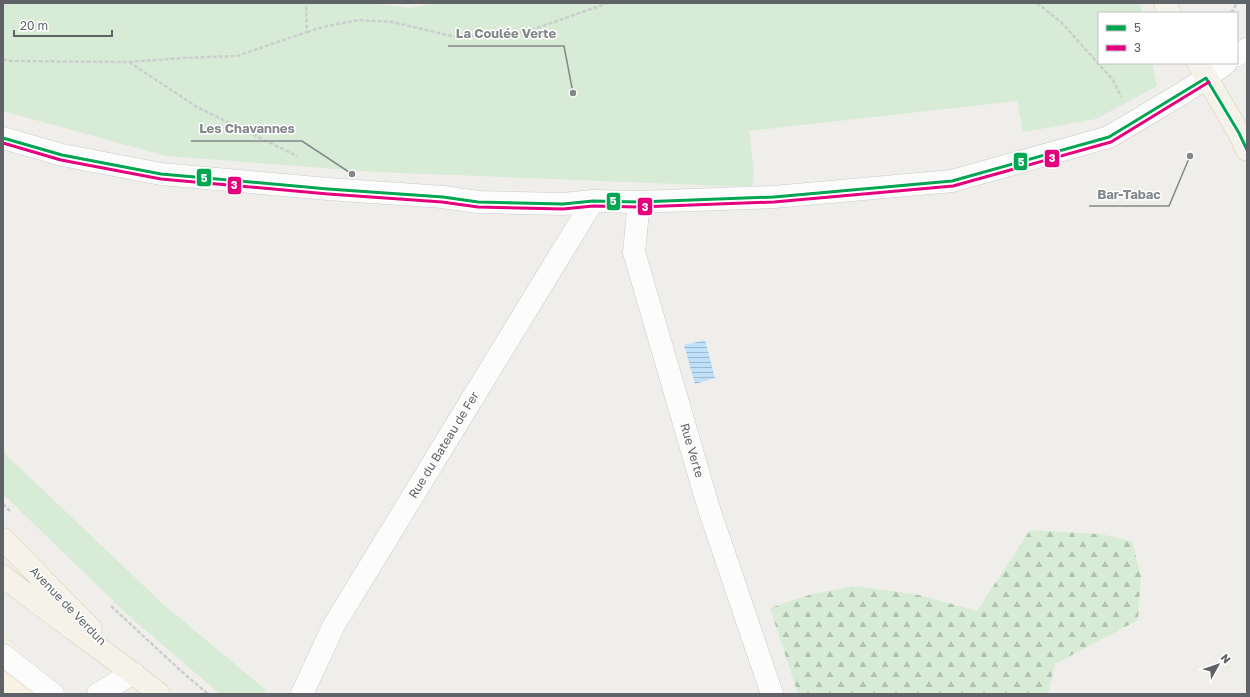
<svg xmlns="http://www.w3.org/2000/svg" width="1250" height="697" viewBox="0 0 1250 697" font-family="'Golos Text',sans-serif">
  <defs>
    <pattern id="forest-firs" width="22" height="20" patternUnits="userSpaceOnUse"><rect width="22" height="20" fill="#d8ebd6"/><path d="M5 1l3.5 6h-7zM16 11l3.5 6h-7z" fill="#b2c2b1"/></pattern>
    <pattern id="water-rules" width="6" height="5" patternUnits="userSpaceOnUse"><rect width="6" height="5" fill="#bfe0f9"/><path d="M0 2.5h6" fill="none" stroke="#9eb9cd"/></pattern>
  </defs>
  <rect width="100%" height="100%" fill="#efeeea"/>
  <path fill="#f7f3e4" d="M 3,637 L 68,694 L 3,694 Z"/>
  <path fill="#d8ebd6" d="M 3,3 L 376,3 L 410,8 L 435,3 L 1142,3 L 1140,4 L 1142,13 L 1099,13 L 1099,63 L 1152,63 L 1157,86 L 1096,119 L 1023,132 L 1017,101 L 749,131 L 754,171 L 752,187 L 376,172 L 166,156 L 3,111 Z
    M 3,452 L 163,604 L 266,690 L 263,694 L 220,694 L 129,616 L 3,494 Z"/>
  <path fill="url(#forest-firs)" d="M 1030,530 L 1100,534 L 1132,541 L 1141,576 L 1138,620 L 1055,664 L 1048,694 L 798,694 L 770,608 L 812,594 L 855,586 L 919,595 L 977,611 Z"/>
  <path fill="url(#water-rules)" d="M 705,340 L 715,378 L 695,384 L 684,345 Z"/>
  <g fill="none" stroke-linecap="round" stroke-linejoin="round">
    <defs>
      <g id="minor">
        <path d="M 1237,55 L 1247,49"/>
        <path d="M 3,138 L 62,155 L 161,174 L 328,189 L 443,197 L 478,202 L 563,204 L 593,201 L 639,202 L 774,197 L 952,181 L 1109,137 L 1183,93 L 1206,78 L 1226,63"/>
        <path id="s1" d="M 639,202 L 634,252 L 709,509 L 772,694"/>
        <path d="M 3,655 L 53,694"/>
        <path d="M 98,694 L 133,673"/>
        <path id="s2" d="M 302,694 L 334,625 L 593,201"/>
      </g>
      <path id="major" d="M 1165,3 L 1170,13
        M 1198,63 L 1239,133 L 1247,150
        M 3,539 L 91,629
        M 3,576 C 54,617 108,653 159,694"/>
    </defs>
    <use href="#minor" stroke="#cbcccc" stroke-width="23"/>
    <use href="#major" stroke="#d7ceb8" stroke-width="23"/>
    <path stroke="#cacfcc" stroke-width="2.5" stroke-dasharray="4 2" stroke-linecap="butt" d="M 1037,3 L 1062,23 L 1113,80 L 1121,97
      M 1231,13 L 1237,3
      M 307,32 L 327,26 L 359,20 L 392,22 L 456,37 L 526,32 L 608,3
      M 3,59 L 11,61 L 129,62 L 182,58 L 237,56 L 307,32 L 306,3
      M 129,62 L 197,107 L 297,156
      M 3,504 L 11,512
      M 111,606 L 181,671 L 208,694"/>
    <use href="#minor" stroke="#fdfcfc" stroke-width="22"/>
    <use href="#major" stroke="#f4f2e9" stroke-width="22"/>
    <defs>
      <path id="bus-1" d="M 1206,78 L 1239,133 L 1247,150
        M 3,138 L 62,155 L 161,174 L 328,189 L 443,197 L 478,202 L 563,204 L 593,201 L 639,202 L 774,197 L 952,181 L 1109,137 L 1206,78"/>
      <path id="bus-2" d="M 3,143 L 61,160 L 161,179 L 328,194 L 442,202 L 478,207 L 563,209 L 593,206 L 639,207 L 774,202 L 953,186 L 1111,142 L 1209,82"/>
    </defs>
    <use href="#bus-1" stroke="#fff" stroke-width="6"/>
    <use href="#bus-2" stroke="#fff" stroke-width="6"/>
    <use href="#bus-1" stroke="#00a651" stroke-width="3"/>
    <use href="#bus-2" stroke="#e5007d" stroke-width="3"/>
  </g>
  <g text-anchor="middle" stroke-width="3" stroke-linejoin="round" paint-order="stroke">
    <g font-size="12" fill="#5f6368" stroke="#fff">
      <text dy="4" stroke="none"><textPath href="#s2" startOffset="287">Rue du Bateau de Fer</textPath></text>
      <text dy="4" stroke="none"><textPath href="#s1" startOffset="257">Rue Verte</textPath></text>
      <text transform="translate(68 606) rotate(46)" y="4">Avenue de Verdun</text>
    </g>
  </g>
  <path fill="none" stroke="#84888a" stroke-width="1.5" d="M573 93L564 46H448M352 174L302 141H191M1190 156L1169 206H1089"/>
  <g fill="#84888a" stroke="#fff" stroke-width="1.5">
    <circle cx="573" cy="93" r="4"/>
    <circle cx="352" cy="174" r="4"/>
    <circle cx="1190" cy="156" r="4"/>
  </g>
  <g font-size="13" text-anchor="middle" font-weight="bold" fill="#84888a" stroke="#fff" stroke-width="3" stroke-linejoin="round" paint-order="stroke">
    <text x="506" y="38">La Coulée Verte</text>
    <text x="247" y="133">Les Chavannes</text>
    <text x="1129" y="199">Bar-Tabac</text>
  </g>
  <g stroke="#fff" stroke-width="1.5">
    <rect x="1044" y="149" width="16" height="19" rx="4" fill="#e5007d"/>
    <rect x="1013" y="152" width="15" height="19" rx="4" fill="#00a651"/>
    <rect x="196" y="168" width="16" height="19" rx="4" fill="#00a651"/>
    <rect x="227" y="176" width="15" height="19" rx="4" fill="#e5007d"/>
    <rect x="606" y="192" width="15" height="19" rx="4" fill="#00a651"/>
    <rect x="637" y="197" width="16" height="19" rx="4" fill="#e5007d"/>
  </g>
  <g font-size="11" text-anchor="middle" font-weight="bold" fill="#fff">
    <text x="1052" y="162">3</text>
    <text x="1021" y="166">5</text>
    <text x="204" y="182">5</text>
    <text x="234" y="189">3</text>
    <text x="613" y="205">5</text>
    <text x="645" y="211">3</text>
  </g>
  <rect width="1250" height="697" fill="none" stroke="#5f6368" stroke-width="8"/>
  <rect x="1098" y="12" width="140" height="52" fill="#ffffff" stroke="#bfc1c3"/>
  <rect x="1106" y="25" width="20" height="6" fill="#00a651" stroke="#bfc1c3"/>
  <text x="1134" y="32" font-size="12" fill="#5f6368">5</text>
  <rect x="1106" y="45" width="20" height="6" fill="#e5007d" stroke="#bfc1c3"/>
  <text x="1134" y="52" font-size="12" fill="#5f6368">3</text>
  <g transform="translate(1218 665) rotate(50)" stroke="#ffffff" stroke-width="3" paint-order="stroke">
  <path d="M0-3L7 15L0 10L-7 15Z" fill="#5f6368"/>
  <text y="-6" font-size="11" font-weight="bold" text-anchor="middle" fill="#5f6368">N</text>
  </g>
  <path d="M14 30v6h98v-6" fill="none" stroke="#5f6368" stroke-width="2"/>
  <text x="20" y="30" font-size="12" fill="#5f6368" stroke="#ffffff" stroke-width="3" paint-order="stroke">20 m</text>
</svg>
